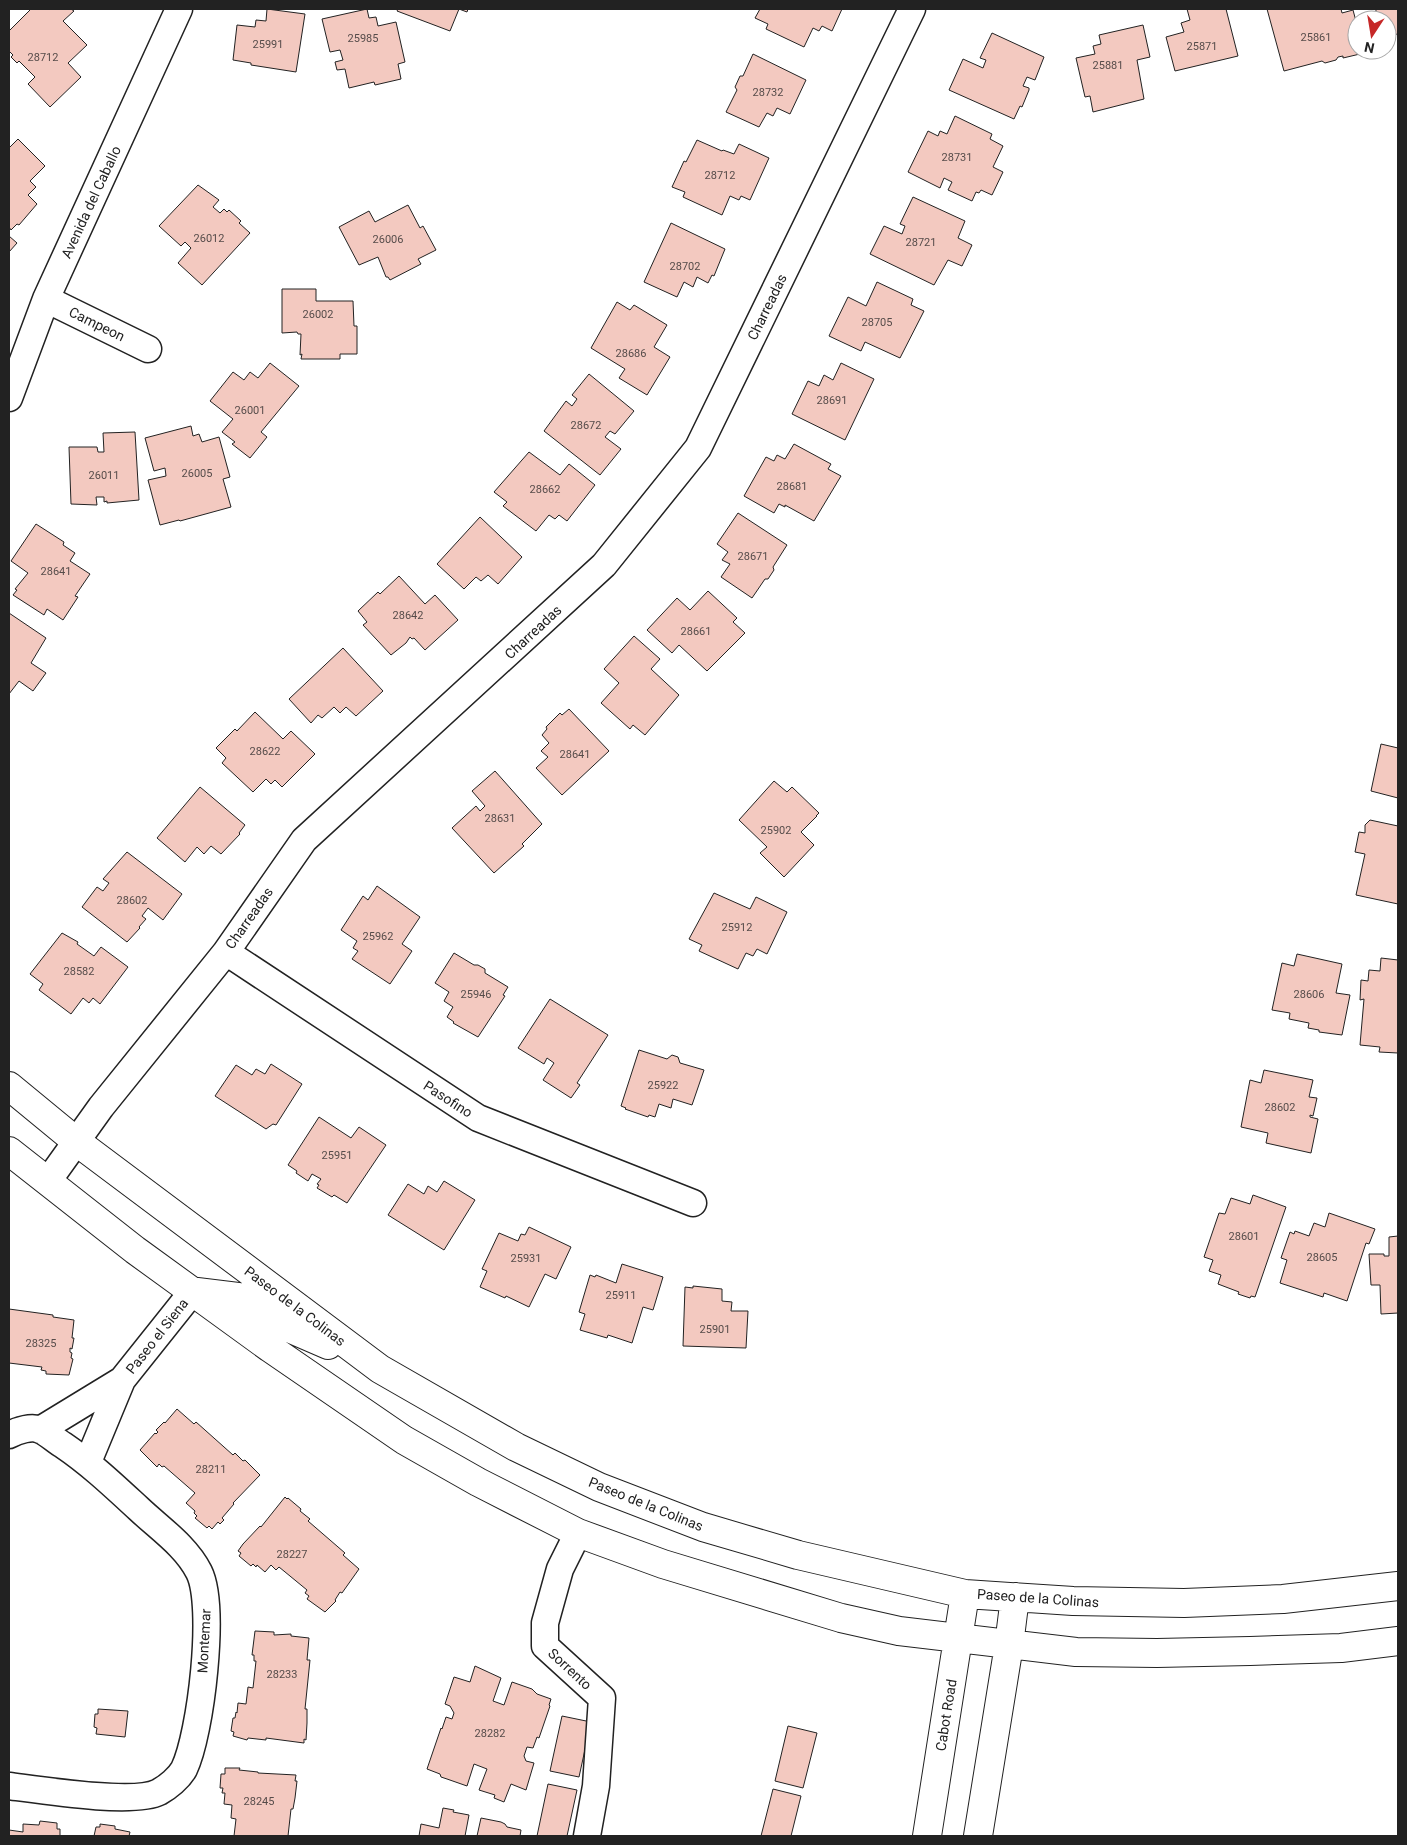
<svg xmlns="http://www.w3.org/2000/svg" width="1407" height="1845" viewBox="0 0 1407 1845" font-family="Roboto,sans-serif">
  <rect width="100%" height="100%" fill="#fff"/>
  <path fill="#f3c9c0" stroke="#222" d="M 31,9 L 71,9 L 74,11 L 63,21 L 87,45 L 68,63 L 81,77 L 50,107 L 28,84 L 35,77 L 19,61 L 17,63 L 11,57 L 13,55 L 9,51 L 9,31 Z
    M 267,9 L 305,14 L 296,72 L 251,65 L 251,63 L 233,60 L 237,25 L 255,27 L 256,20 L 266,21 Z
    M 367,9 L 369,18 L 376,17 L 378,26 L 396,22 L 405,62 L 398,64 L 401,79 L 375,85 L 374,82 L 349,88 L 345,69 L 337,70 L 335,62 L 343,60 L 340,50 L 330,52 L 322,19 Z
    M 398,9 L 468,9 L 467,12 L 459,9 L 450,31 L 397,11 Z
    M 760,9 L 842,9 L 832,31 L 822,26 L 819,31 L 813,28 L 804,47 L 766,29 L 768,24 L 755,18 Z
    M 1187,9 L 1226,9 L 1238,56 L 1175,71 L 1166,37 L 1184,32 L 1181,23 L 1190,20 Z
    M 1267,9 L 1341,9 L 1342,13 L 1353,10 L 1357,25 L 1357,50 L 1364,50 L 1359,52 L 1360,54 L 1343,58 L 1343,56 L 1338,57 L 1336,60 L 1325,63 L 1322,61 L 1284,71 Z
    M 1375,9 L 1398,9 L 1398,33 L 1393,37 L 1387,28 L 1387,20 L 1382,20 Z
    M 1143,25 L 1150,57 L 1137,60 L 1144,99 L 1093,112 L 1090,96 L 1085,97 L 1076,58 L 1095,54 L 1093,46 L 1101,44 L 1099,35 Z
    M 992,33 L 1044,57 L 1035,80 L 1027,77 L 1023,86 L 1029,88 L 1029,90 L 1022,107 L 1020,106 L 1014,119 L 949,90 L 963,59 L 983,68 L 986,60 L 980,58 Z
    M 753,54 L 806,80 L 790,114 L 777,108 L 773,116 L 767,113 L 759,127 L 726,112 L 737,90 L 735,87 L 740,76 L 743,76 Z
    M 955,116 L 992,134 L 990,139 L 1003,146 L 993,167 L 1003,172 L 992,195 L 981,190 L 979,193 L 976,192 L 972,201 L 948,190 L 952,182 L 944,178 L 940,188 L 908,172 L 928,131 L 938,136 L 940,131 L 947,134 Z
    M 18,139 L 45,166 L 30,181 L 36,187 L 28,195 L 37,204 L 19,225 L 17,224 L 11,230 L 9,227 L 9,148 Z
    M 697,140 L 722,151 L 723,150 L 734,154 L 739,144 L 769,158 L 750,200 L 741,196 L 739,200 L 730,196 L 722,215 L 683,197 L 685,192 L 672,187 L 684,161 L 686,162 Z
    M 198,185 L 219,200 L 213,207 L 220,213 L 224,209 L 227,212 L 229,210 L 241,221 L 239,223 L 250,233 L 202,285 L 178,263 L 191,248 L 185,242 L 181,246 L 159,226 Z
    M 913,197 L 965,221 L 958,238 L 972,245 L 962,266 L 948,260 L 934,285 L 870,254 L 884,226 L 902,234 L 905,226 L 900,224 Z
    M 408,205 L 420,228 L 423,226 L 436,250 L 418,259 L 421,264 L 390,280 L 388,277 L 386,277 L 378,257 L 359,265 L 339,227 L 369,211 L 375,222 Z
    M 671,223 L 725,249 L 714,276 L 712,275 L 708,283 L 697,277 L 693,287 L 684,282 L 677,297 L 644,282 Z
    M 9,236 L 17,243 L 9,252 Z
    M 877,282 L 913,299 L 911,305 L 924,311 L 900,358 L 865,342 L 861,351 L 829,336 L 848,297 L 866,306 Z
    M 282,289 L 316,289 L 316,301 L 353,301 L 354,326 L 357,326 L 357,354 L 340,354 L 340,359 L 301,359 L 302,354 L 300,355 L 301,334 L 298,334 L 297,332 L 282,333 Z
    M 617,302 L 630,310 L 634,305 L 667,325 L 654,347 L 670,357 L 647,395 L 619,378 L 625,369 L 591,348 Z
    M 270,363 L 299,386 L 261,432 L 267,437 L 250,458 L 232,444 L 235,442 L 222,432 L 233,419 L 210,401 L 233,372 L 244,380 L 250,372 L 258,378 Z
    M 841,363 L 874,379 L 845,440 L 792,414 L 808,381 L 819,386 L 824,375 L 833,380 Z
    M 589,374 L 634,411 L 615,434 L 610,431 L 605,437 L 621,449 L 600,475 L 544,431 L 566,401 L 572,406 L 577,399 L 572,395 Z
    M 191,426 L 193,436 L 199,434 L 202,442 L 219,437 L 230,477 L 223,479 L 231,507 L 180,521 L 179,520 L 160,525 L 148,480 L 166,476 L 165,468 L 154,471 L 145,438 Z
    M 135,432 L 139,500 L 107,503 L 107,501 L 104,502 L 104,497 L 96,497 L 97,505 L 71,504 L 69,447 L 97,447 L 98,452 L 104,452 L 103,433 Z
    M 794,444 L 831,464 L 828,469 L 841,476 L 814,521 L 785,505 L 785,507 L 779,504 L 774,513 L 744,496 L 766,457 L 774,461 L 777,455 L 785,459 Z
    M 529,452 L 560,475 L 569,464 L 595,485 L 567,521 L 559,515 L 555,519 L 549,515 L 536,531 L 503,506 L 507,502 L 494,492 Z
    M 738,513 L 787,545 L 773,567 L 774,570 L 768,579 L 765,579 L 752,598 L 721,577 L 730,564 L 722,560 L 728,552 L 717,544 Z
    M 480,517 L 522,557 L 498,584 L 488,575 L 481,581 L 476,577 L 464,589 L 437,564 Z
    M 36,524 L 64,542 L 63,545 L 75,553 L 70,561 L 90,574 L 75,596 L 78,597 L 63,620 L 47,609 L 44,615 L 13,595 L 17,590 L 15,589 L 28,573 L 11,561 Z
    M 399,576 L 425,604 L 435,595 L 458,620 L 425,650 L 414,638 L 412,639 L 410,637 L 406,643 L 391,655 L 363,625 L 367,622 L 358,611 L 378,592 L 380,594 Z
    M 708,591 L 737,618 L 733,622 L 745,633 L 707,671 L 679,645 L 672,653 L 647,630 L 677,598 L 690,610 Z
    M 9,613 L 46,638 L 31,663 L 46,673 L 33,691 L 19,681 L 9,694 Z
    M 634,636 L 660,659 L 651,669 L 679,695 L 645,735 L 633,725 L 630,729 L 601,703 L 619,683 L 604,669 Z
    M 343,648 L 383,691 L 356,716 L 346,707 L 340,713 L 334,707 L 322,718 L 318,715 L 311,723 L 289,699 Z
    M 569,709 L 609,751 L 562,795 L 536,768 L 548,757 L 541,751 L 549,743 L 542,735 L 547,729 L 546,727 L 560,713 L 562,715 Z
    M 255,712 L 283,739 L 291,731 L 315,754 L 282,787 L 275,780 L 271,784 L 266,779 L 253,792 L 222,763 L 226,758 L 216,748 L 235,729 L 237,731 Z
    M 1381,744 L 1398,748 L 1398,798 L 1371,791 Z
    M 495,771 L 542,824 L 522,844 L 524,846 L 494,873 L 452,828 L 476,806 L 480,811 L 485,806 L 472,791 Z
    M 774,781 L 787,792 L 792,787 L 819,813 L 816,816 L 817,816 L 801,832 L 814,845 L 784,877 L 760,853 L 767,847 L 739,820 Z
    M 200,787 L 245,825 L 239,833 L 240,834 L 221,854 L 211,846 L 204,854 L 197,847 L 185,862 L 157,838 Z
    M 1370,820 L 1398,826 L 1398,904 L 1356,895 L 1365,854 L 1355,852 L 1359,832 L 1365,833 L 1365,825 Z
    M 127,852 L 182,894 L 163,920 L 148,908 L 142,916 L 146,919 L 139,927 L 140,928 L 127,942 L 82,907 L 97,887 L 103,891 L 109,883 L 103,879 Z
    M 377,886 L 420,917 L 402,944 L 412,951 L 390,984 L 352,959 L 358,951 L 353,948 L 357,941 L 341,930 L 363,896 L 368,900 Z
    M 714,893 L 750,909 L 756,897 L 787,912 L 767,954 L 757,949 L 753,956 L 746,953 L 738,969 L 699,951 L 702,945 L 689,939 Z
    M 62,933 L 78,942 L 77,944 L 94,956 L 101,947 L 128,967 L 100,1004 L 93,998 L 89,1003 L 83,998 L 71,1014 L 39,990 L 43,984 L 30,974 Z
    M 454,953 L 474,965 L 478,965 L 485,969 L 485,973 L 508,987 L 503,995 L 505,996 L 478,1037 L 453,1023 L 454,1022 L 447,1017 L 453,1007 L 444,1001 L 449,992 L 435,983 Z
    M 1297,954 L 1342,964 L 1336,993 L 1350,995 L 1342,1035 L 1319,1032 L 1319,1030 L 1308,1028 L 1309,1023 L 1289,1019 L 1290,1013 L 1272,1010 L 1282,963 L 1294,966 Z
    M 1381,958 L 1398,960 L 1398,1053 L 1379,1052 L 1380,1047 L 1360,1045 L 1364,999 L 1360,1000 L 1361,980 L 1368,981 L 1369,970 L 1380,971 Z
    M 550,999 L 608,1035 L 577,1083 L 580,1085 L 571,1098 L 543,1080 L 554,1063 L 547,1058 L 544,1064 L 518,1048 Z
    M 639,1050 L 667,1059 L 672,1055 L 678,1057 L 680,1063 L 704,1070 L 692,1105 L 673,1099 L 671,1108 L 659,1104 L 655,1117 L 649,1115 L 648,1117 L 625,1109 L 626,1108 L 621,1106 Z
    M 271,1064 L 302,1084 L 276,1125 L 273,1124 L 266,1129 L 215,1096 L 236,1065 L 252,1075 L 256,1069 L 265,1074 Z
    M 1264,1070 L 1313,1080 L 1309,1097 L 1317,1098 L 1313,1116 L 1310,1115 L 1310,1117 L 1318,1119 L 1311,1153 L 1266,1143 L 1268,1133 L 1241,1127 L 1250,1080 L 1261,1083 Z
    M 319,1117 L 351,1138 L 359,1127 L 386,1145 L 347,1203 L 334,1195 L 332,1197 L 317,1188 L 319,1185 L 317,1184 L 321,1179 L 312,1174 L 308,1181 L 296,1173 L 297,1171 L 288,1165 Z
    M 444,1181 L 475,1200 L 444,1250 L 388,1215 L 408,1184 L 424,1194 L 428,1186 L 437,1192 Z
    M 1253,1195 L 1286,1207 L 1255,1297 L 1251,1296 L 1250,1298 L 1238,1294 L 1239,1292 L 1218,1284 L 1221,1275 L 1209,1271 L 1213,1260 L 1204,1257 L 1219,1213 L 1225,1214 L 1231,1198 L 1250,1204 Z
    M 1329,1213 L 1375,1229 L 1369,1244 L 1366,1243 L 1347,1301 L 1324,1293 L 1323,1297 L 1280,1283 L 1287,1260 L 1281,1258 L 1290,1232 L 1294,1234 L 1295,1231 L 1309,1236 L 1314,1223 L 1325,1227 Z
    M 529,1227 L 571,1247 L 556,1279 L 545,1274 L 529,1307 L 506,1296 L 505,1298 L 480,1287 L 487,1271 L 482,1269 L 499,1233 L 518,1241 L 521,1234 L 525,1235 Z
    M 1398,1236 L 1398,1313 L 1381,1314 L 1380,1285 L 1371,1285 L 1369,1254 L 1384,1254 L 1384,1256 L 1389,1256 L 1389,1237 Z
    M 622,1264 L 663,1277 L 653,1310 L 643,1307 L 632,1343 L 608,1335 L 607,1338 L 580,1330 L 585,1314 L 579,1312 L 590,1275 L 595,1277 L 596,1275 L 616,1283 Z
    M 693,1286 L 722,1289 L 722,1301 L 732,1302 L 731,1311 L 748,1311 L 746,1348 L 683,1346 L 685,1287 L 693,1288 Z
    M 9,1309 L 53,1315 L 53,1317 L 74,1320 L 72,1338 L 74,1338 L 72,1349 L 70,1348 L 70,1352 L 72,1353 L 71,1358 L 73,1359 L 69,1375 L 46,1374 L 46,1371 L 41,1370 L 42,1367 L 9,1363 Z
    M 177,1409 L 194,1424 L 196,1422 L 233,1455 L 235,1453 L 243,1461 L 245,1460 L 260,1475 L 233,1503 L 234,1504 L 222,1518 L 224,1520 L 220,1524 L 218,1522 L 212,1529 L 209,1526 L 207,1528 L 195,1518 L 197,1516 L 194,1513 L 195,1511 L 186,1503 L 195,1493 L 164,1466 L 162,1467 L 159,1464 L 157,1467 L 140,1450 L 155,1433 L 156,1434 L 158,1432 L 156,1430 L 164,1422 L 165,1423 Z
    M 285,1497 L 287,1499 L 288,1498 L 301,1509 L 300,1511 L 310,1519 L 308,1521 L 345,1553 L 343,1555 L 359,1569 L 342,1593 L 340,1592 L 335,1600 L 336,1601 L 325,1612 L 307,1599 L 309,1596 L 305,1593 L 307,1590 L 279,1567 L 276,1570 L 271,1565 L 265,1572 L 257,1565 L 256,1567 L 253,1564 L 251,1566 L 239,1556 L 241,1553 L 238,1551 L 243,1544 L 260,1526 L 261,1527 Z
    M 255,1631 L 274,1632 L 274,1635 L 291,1634 L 291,1636 L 309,1638 L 307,1660 L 310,1660 L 305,1709 L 307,1709 L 307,1723 L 306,1740 L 304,1739 L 304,1743 L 266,1738 L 266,1740 L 248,1738 L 247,1740 L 233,1736 L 234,1732 L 231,1731 L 233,1718 L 235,1718 L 236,1712 L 237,1713 L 238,1703 L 246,1704 L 248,1687 L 253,1688 L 256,1661 L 254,1661 L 254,1655 L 252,1655 Z
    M 475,1666 L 501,1678 L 493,1701 L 504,1705 L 512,1682 L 532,1689 L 537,1694 L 551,1699 L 549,1705 L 550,1706 L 539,1738 L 537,1737 L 533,1748 L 527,1747 L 524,1756 L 526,1761 L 534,1763 L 526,1790 L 511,1784 L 504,1802 L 494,1798 L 495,1795 L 479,1790 L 487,1769 L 474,1764 L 467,1786 L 447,1779 L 441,1777 L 440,1774 L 427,1769 L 441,1728 L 442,1729 L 446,1717 L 452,1719 L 454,1713 L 450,1706 L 445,1704 L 454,1677 L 470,1682 Z
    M 98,1709 L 128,1711 L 125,1737 L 96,1734 L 97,1728 L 94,1727 L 95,1714 L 98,1714 Z
    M 562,1716 L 591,1722 L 579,1777 L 550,1771 Z
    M 788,1726 L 817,1733 L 803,1788 L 775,1781 Z
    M 225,1768 L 240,1768 L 239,1770 L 258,1772 L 258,1773 L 296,1775 L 295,1781 L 297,1781 L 295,1798 L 293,1809 L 291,1809 L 288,1836 L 234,1836 L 236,1819 L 231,1818 L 232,1805 L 224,1804 L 225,1793 L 222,1793 L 223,1788 L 220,1788 L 221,1774 L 225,1774 Z
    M 548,1784 L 577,1790 L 567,1836 L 537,1836 Z
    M 773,1789 L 801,1796 L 791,1836 L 761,1836 Z
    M 443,1808 L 454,1810 L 453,1812 L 469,1815 L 465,1836 L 419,1836 L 421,1824 L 439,1828 Z
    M 481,1818 L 501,1822 L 505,1824 L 507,1827 L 521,1830 L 520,1836 L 477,1836 Z
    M 40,1821 L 57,1823 L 57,1829 L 60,1829 L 60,1836 L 9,1836 L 9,1830 L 23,1832 L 23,1824 L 39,1825 Z
    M 100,1824 L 115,1826 L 115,1829 L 130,1832 L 129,1836 L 94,1836 L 96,1827 L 100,1827 Z"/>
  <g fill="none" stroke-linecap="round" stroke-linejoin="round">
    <defs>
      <path id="minor" d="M 46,299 L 148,349
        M 9,398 L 46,299 L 179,9
        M 226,952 L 478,1118 L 693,1203
        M 48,1181 L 101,1107 L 226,952 L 304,840 L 604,565 L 698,448 L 912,9
        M 40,1430 L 122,1380
        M 9,1435 C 18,1430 32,1426 41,1430 C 49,1434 56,1441 63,1445 C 91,1464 114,1486 139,1509 C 159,1528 186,1546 199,1572 C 216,1606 201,1734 184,1769 C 179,1778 168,1787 159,1792 C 134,1805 40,1790 9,1786
        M 88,1462 L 122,1380 L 193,1291
        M 578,1533 L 560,1569 L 545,1623 L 545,1646 L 602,1698 L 596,1786 L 587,1836"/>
      <path id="secondary" d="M 9,1086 L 77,1142 L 380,1369 L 516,1447 L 599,1487 L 703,1527 L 798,1555 L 965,1594 L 1073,1601 L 1184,1603 L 1283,1599 L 1398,1586
        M 9,1151 L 135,1250 L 270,1348 L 404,1440 L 478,1482 L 578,1533 L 663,1564 L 841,1618 L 899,1631 L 1076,1652 L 1157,1653 L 1250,1651 L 1341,1648 L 1398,1641
        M 197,1292 L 246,1298 L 291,1329 L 328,1345
        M 927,1836 L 965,1594
        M 978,1836 L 1009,1645 L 1015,1597"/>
    </defs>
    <use href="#minor" stroke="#222" stroke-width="29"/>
    <use href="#secondary" stroke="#222" stroke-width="30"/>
    <use href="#minor" stroke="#fff" stroke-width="26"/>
    <use href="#secondary" stroke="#fff" stroke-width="28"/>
  </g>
  <g text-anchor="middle" stroke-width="4" stroke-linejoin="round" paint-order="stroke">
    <g font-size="11" fill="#564c4a">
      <text x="1316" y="41">25861</text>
      <text x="363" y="42">25985</text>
      <text x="268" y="48">25991</text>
      <text x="1202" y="50">25871</text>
      <text x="43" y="61">28712</text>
      <text x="1108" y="69">25881</text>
      <text x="768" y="96">28732</text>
      <text x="957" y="161">28731</text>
      <text x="720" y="179">28712</text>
      <text x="209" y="242">26012</text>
      <text x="388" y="243">26006</text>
      <text x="921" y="246">28721</text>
      <text x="685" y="270">28702</text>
      <text x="318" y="318">26002</text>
      <text x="877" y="326">28705</text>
      <text x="631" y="357">28686</text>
      <text x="832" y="404">28691</text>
      <text x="250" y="414">26001</text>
      <text x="586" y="429">28672</text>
      <text x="197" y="477">26005</text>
      <text x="104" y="479">26011</text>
      <text x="792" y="490">28681</text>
      <text x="545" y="493">28662</text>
      <text x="753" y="560">28671</text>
      <text x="56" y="575">28641</text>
      <text x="408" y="619">28642</text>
      <text x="696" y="635">28661</text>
      <text x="265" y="755">28622</text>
      <text x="575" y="758">28641</text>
      <text x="500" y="822">28631</text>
      <text x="776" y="834">25902</text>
      <text x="132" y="904">28602</text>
      <text x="737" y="931">25912</text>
      <text x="378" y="940">25962</text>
      <text x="79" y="975">28582</text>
      <text x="476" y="998">25946</text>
      <text x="1309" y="998">28606</text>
      <text x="663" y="1089">25922</text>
      <text x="1280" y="1111">28602</text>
      <text x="337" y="1159">25951</text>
      <text x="1244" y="1240">28601</text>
      <text x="1322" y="1261">28605</text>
      <text x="526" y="1262">25931</text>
      <text x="621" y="1299">25911</text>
      <text x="715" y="1333">25901</text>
      <text x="41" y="1347">28325</text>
      <text x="211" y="1473">28211</text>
      <text x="292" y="1558">28227</text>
      <text x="282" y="1678">28233</text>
      <text x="490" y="1737">28282</text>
      <text x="259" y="1805">28245</text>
    </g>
    <g font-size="14" fill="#222" stroke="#fff">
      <text transform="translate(91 202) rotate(-65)" y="5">Avenida del Caballo</text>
      <text transform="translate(767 307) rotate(-64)" y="5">Charreadas</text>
      <text transform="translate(97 324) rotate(26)" y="5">Campeon</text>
      <text transform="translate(533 632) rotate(-43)" y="5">Charreadas</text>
      <text transform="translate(249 918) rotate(-55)" y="5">Charreadas</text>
      <text transform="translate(448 1099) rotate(33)" y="5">Pasofino</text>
      <text transform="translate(295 1306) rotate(37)" y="5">Paseo de la Colinas</text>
      <text transform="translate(157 1336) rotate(-52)" y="5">Paseo el Siena</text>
      <text transform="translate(646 1504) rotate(22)" y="5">Paseo de la Colinas</text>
      <text transform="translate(1038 1598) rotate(4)" y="5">Paseo de la Colinas</text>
      <text transform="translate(204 1641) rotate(-87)" y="5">Montemar</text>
      <text transform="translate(570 1669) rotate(43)" y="5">Sorrento</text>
      <text transform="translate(946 1715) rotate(-81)" y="5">Cabot Road</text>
    </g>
  </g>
  <rect width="1407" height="1845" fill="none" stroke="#222222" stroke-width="20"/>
  <g transform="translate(1372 35) rotate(192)"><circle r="24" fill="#ffffff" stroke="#a7a7a7"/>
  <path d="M0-4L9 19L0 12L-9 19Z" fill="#c62828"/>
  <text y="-8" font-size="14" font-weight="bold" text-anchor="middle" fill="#222222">N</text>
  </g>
</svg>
